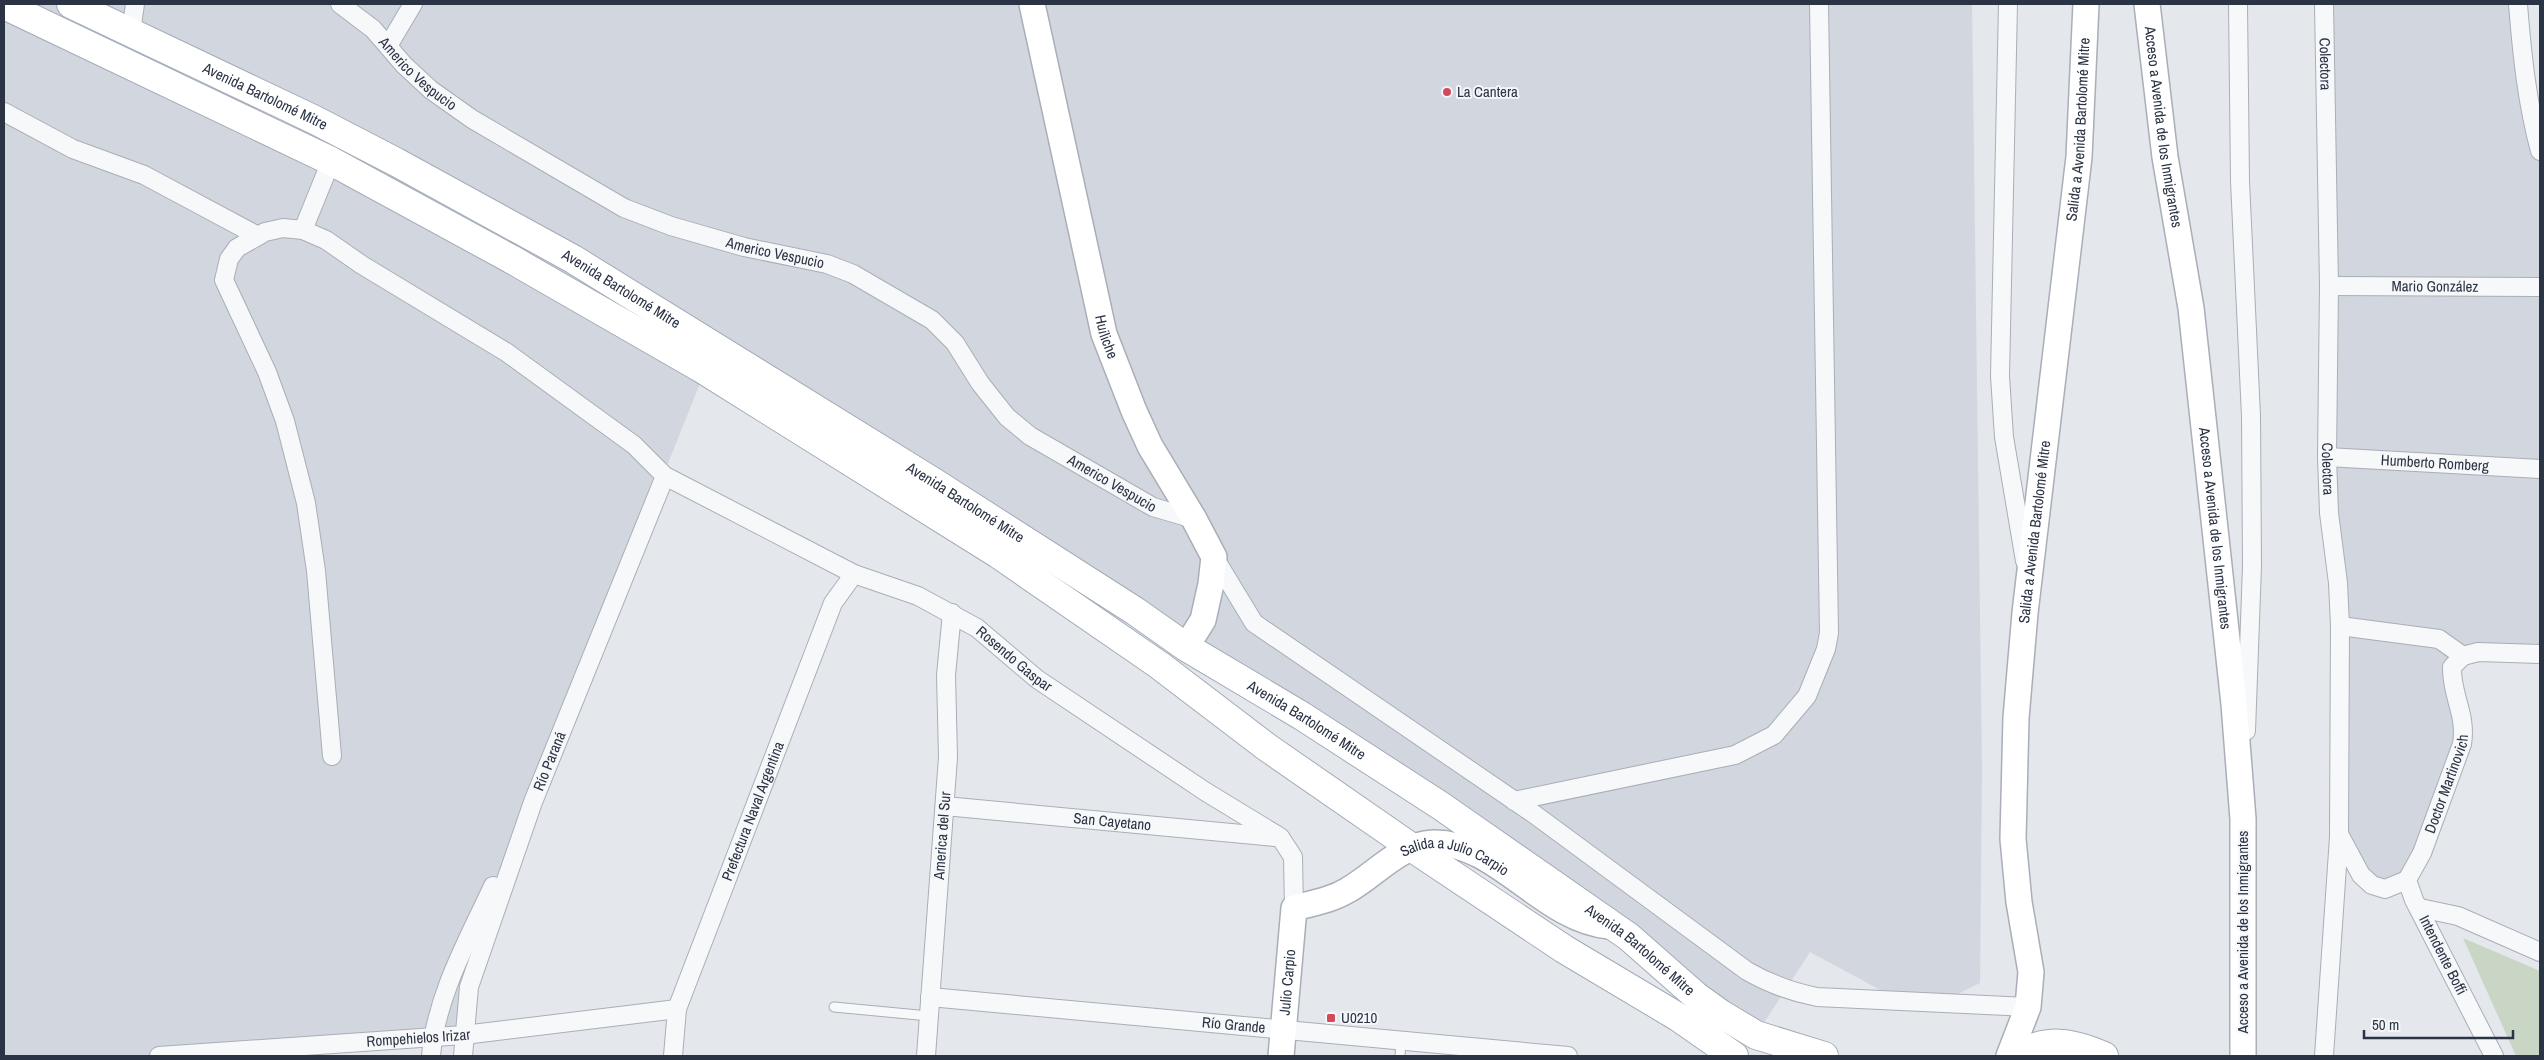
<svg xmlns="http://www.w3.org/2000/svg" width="2544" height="1060" viewBox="0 0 2544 1060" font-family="'Archivo Narrow',sans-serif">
  <rect width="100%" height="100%" fill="#e4e7ec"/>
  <path fill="#d2d6de" d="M 4,4 L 1972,4 L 1982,769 L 1980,983 L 1921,1012 L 1810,952 L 1756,1035 L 1629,937 L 714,348 L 533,802 L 464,1035 L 159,1056 L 4,1056 Z
    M 2324,4 L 2518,4 L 2540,151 L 2540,654 L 2478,652 L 2452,667 L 2465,728 L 2422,853 L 2385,889 L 2345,849 Z"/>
  <path fill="#c9d6c5" d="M 2463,938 L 2540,971 L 2540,1056 L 2516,1056 Z"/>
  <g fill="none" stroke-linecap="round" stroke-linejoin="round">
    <defs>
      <path id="lane" d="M 834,1007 L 929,1016
        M 1400,1056 L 1401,1041"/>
      <g id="street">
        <path id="s1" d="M 340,4 L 373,29 L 404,65 L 431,90 L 472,119 L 624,208 L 671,226 L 744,247 L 827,264 L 853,274 L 932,320 L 955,343 L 980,383 L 1007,417 L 1030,436 L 1153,507 L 1194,519"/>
        <path d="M 2008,4 L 2000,376 L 2004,437 L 2025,561"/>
        <path d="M 2238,4 L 2240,181 L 2251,416 L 2252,566 L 2246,731"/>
        <path id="s2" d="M 2324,4 L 2329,286 L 2327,457 L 2329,513 L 2338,583 L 2340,626 L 2339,834 L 2361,875 L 2372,885 L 2385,889 L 2407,880"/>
        <path d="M 2518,4 C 2522,54 2527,103 2540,151"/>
        <path d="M 131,32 L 135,4"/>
        <path d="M 388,46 L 413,4"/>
        <path d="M 4,112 L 73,149 L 144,175 L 258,236"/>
        <path d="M 303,230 L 331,161"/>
        <path id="s3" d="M 2329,286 L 2540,287"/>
        <path id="s4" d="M 2327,457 L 2540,469"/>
        <path d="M 1214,557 L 1254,623 L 1534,814 L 1747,971 C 1770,984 1791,992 1817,997 L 2028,1007"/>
        <path d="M 2340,626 L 2439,639 L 2463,656"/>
        <path id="s5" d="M 332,756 L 316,571 L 306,503 L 285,421 L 267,372 L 224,280 L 229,259 L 237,248 L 265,232 L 283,228 L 303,230 L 326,240 L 362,265 L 506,352 L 634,445 L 665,476 L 854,574 L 918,596 L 977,628 L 1037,679 L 1206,792 L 1280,837 L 1293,857 L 1294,908"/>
        <path d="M 1514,801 L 1735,755 L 1774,735 L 1807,696 L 1826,649 L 1829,633 L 1819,4"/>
        <path id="s6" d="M 945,806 L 1274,837"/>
        <path d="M 2420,908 L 2458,916 L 2540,952"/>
        <path id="s7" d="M 930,997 L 1568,1056"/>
        <path id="s8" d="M 159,1056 L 464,1035 L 677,1009"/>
        <path d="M 431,1056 C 436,996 468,940 493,886"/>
        <path id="s9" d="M 463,1056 L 469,987 L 533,802 L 665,476"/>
        <path id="s10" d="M 673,1056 L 677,1009 L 833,603 L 854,574"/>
        <path id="s11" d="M 926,1056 L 948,757 L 946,675 L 952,613"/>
        <path d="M 2324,1056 L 2339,837"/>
        <path id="s12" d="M 2494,1056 L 2414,900 L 2407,880 L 2422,853 L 2462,744 C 2467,714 2451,695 2452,667 L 2463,656 L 2478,652 L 2540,654"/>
      </g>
      <g id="secondary">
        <path id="s13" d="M 1032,4 L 1104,334 L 1134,411 L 1150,446 L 1194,519 L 1214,557 L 1211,584 L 1203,620 L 1186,647"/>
        <path id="s14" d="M 2147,4 L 2165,157 L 2191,308 L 2234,704 L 2243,819 L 2243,1056"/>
        <path id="s15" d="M 1281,1056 L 1294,908 C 1313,903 1332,900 1348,890 C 1375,875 1400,844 1433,843 C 1496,841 1543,920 1609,926"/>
        <path id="s16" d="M 2009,1056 L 2028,1007 L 2031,972 L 2019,902 L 2013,839 L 2016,718 L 2025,613 L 2079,157 L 2086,4"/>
      </g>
      <g id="primary">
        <path id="s17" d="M 71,4 L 315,120 L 396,162 L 573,259 L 935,483 L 1135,611 L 1186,647 L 1302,716 L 1441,806 L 1629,937 L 1696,996 L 1721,1014 L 1756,1035 L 1824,1056"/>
        <path d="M 4,5 L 331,161 L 511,259 L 699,367 L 998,554 L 1159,665 L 1268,748 L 1411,847 L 1564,949 L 1678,1017 L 1734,1056"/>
        <path d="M 2013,1056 C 2047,1038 2070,1041 2104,1056"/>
      </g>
    </defs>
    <use href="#lane" stroke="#a9aeb7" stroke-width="11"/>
    <use href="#street" stroke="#a9aeb7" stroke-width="20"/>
    <use href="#secondary" stroke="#a9aeb7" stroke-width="28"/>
    <use href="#primary" stroke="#a3abb8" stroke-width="30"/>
    <use href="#lane" stroke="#f7f8fa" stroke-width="9"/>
    <use href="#street" stroke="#f7f8fa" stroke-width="18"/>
    <use href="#secondary" stroke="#fff" stroke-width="25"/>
    <use href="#primary" stroke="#fff" stroke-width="28"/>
  </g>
  <g fill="#d1495b" stroke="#f4f6f9" stroke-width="2">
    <circle cx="1447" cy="92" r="5"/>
    <rect x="1326" y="1013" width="10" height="10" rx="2.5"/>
  </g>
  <g text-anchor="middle" stroke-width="4" stroke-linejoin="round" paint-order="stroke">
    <g font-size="15" fill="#2b3445" stroke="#f4f6f9">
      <text dy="5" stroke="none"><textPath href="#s2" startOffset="60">Colectora</textPath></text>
      <text dy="5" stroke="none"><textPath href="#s1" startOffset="105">Americo Vespucio</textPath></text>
      <text dy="5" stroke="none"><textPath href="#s17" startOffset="215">Avenida Bartolomé Mitre</textPath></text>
      <text dy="5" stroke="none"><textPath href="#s14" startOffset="124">Acceso a Avenida de los Inmigrantes</textPath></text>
      <text dy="5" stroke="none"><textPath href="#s16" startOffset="935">Salida a Avenida Bartolomé Mitre</textPath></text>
      <text dy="5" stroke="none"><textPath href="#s1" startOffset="510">Americo Vespucio</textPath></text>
      <text dy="5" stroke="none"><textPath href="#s3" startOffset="106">Mario González</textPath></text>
      <text dy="5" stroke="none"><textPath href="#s17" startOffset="620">Avenida Bartolomé Mitre</textPath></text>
      <text dy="5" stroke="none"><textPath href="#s13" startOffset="341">Huiliche</textPath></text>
      <text dy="5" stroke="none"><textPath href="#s4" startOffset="108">Humberto Romberg</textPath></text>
      <text dy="5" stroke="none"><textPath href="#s2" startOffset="465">Colectora</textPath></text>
      <text dy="5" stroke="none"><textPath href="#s1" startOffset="930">Americo Vespucio</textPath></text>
      <text dy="5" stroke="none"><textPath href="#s17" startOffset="1025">Avenida Bartolomé Mitre</textPath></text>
      <text dy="5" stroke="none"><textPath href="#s14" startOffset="529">Acceso a Avenida de los Inmigrantes</textPath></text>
      <text dy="5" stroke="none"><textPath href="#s16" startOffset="530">Salida a Avenida Bartolomé Mitre</textPath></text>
      <text dy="5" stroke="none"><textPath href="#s5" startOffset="1434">Rosendo Gaspar</textPath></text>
      <text dy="5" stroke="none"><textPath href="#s17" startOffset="1430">Avenida Bartolomé Mitre</textPath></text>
      <text dy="5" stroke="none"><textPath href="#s9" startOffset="309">Río Paraná</textPath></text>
      <text dy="5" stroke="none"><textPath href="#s12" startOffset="301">Doctor Martinovich</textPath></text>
      <text dy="5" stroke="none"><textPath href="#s10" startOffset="259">Prefectura Naval Argentina</textPath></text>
      <text dy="5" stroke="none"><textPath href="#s6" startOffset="168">San Cayetano</textPath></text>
      <text dy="5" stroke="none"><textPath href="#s11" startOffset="221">America del Sur</textPath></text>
      <text dy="5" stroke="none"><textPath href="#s15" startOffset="328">Salida a Julio Carpio</textPath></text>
      <text transform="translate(2243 932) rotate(-90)" y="5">Acceso a Avenida de los Inmigrantes</text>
      <text dy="5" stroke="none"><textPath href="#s17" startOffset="1835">Avenida Bartolomé Mitre</textPath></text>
      <text transform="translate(2443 955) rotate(63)" y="5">Intendente Boffi</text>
      <text dy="5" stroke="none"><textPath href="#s15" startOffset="74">Julio Carpio</textPath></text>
      <text dy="5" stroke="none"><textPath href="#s7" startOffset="305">Río Grande</textPath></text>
      <text dy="5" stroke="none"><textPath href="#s8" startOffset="260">Rompehielos Irizar</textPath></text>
    </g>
    <g font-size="15" fill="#2b3445" stroke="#f4f6f9" text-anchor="start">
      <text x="1457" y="97">La Cantera</text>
      <text x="1341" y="1023">U0210</text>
    </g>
  </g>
  <rect width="2544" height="1060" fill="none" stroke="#2b3445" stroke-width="10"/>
  <path d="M2364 1030v8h149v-8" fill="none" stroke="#2b3445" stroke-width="2.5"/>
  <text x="2372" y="1030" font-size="15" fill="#2b3445" stroke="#f4f6f9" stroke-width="4" paint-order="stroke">50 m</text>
</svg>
